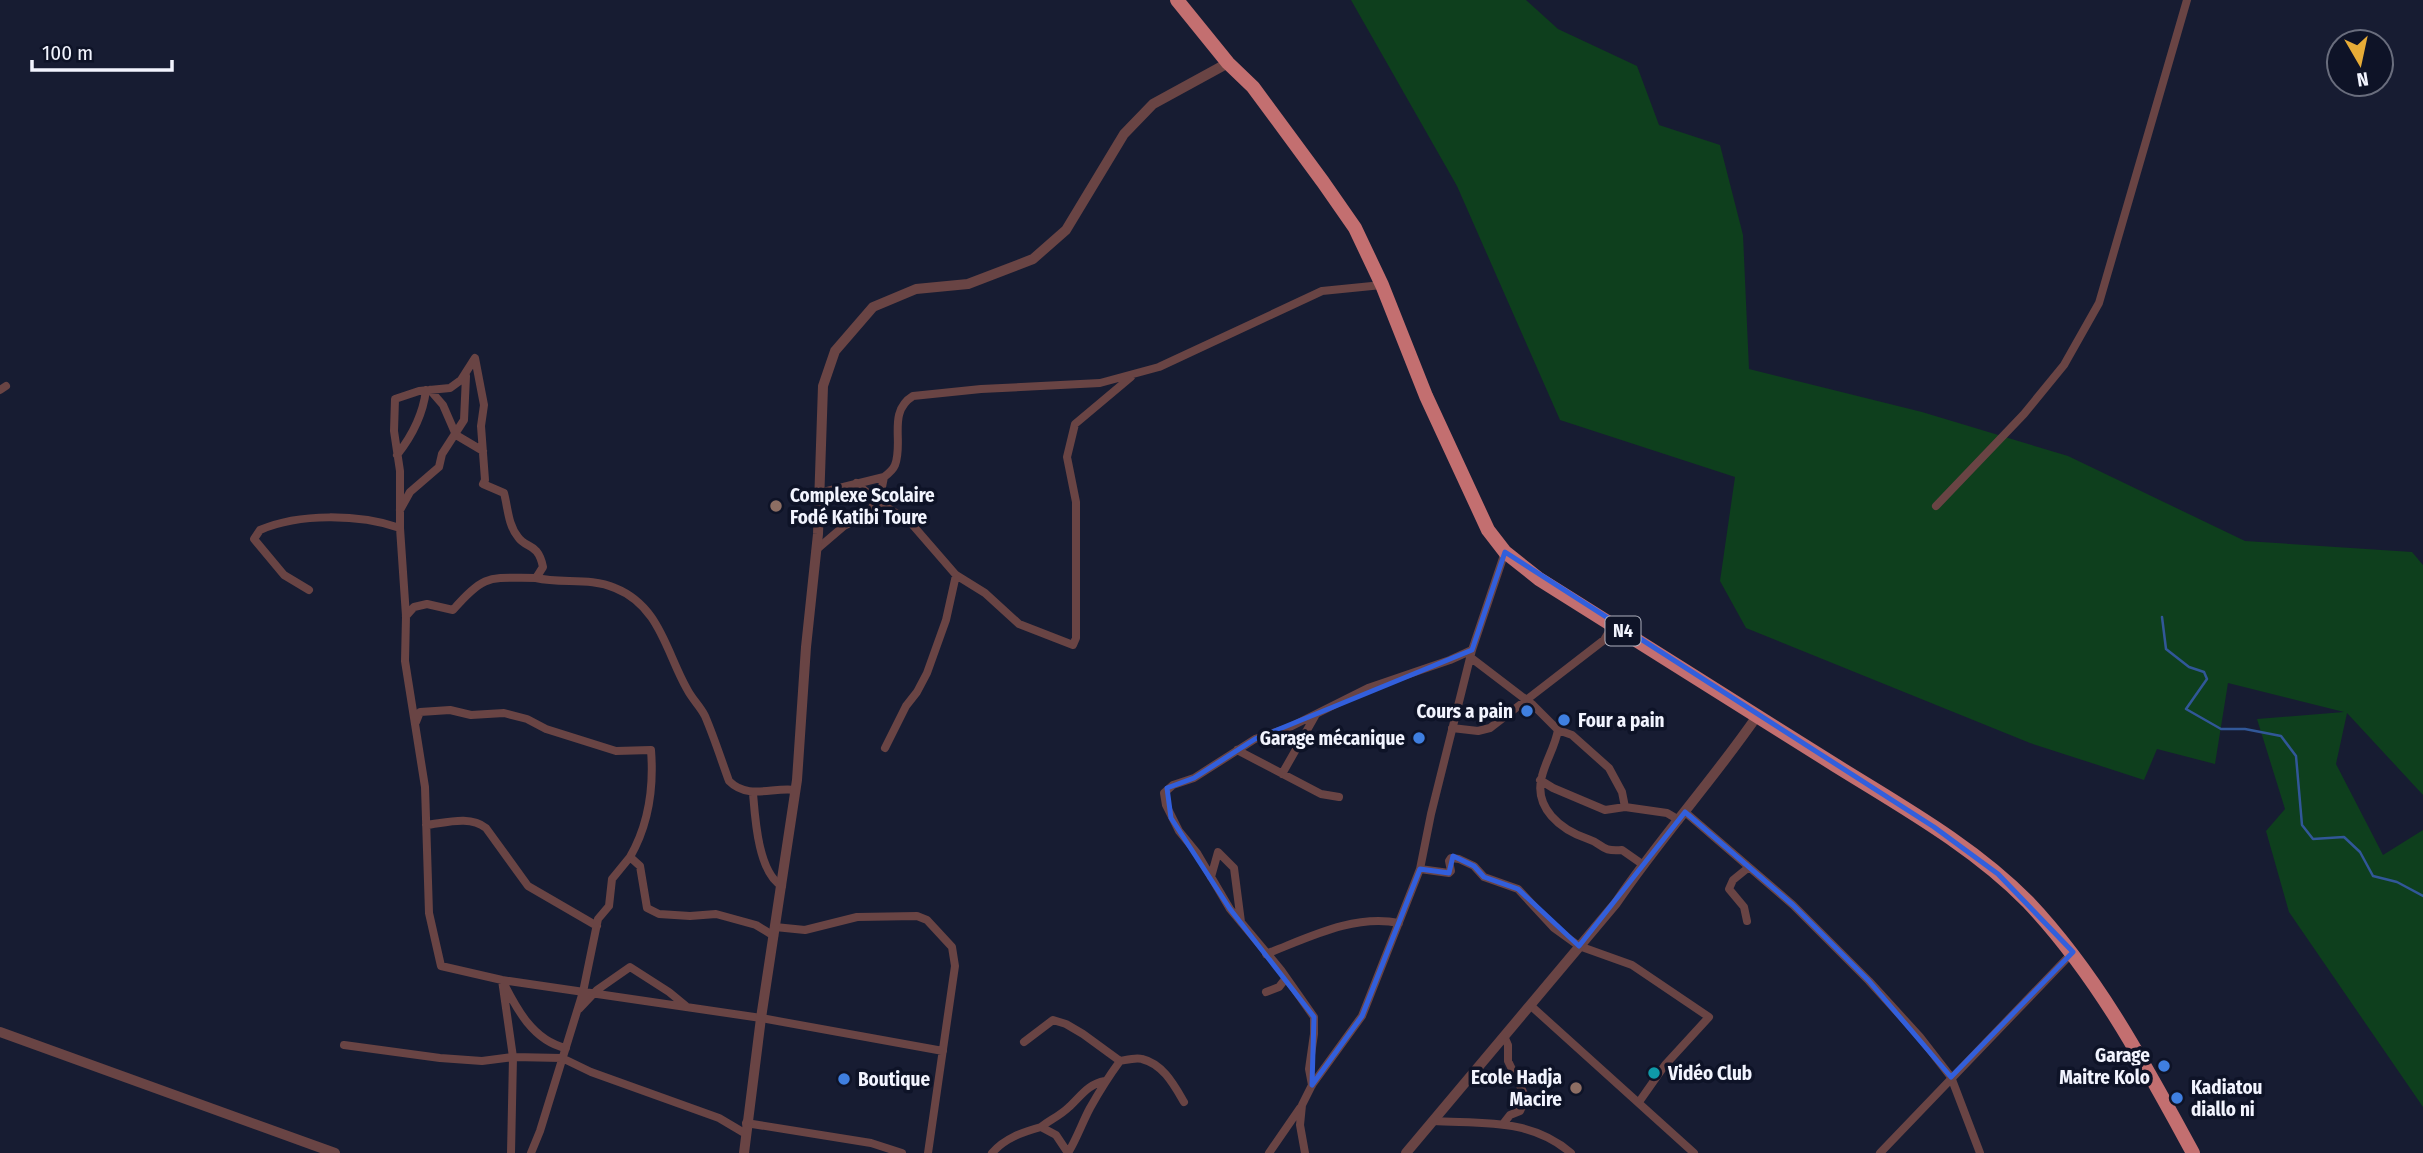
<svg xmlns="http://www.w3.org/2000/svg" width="2423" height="1153" viewBox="0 0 2423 1153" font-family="'Fira Sans Condensed',sans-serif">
  <rect width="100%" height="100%" fill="#171c32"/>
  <path fill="#0e3f1d" d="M 1351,0 L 1526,0 L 1558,29 L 1637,66 L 1659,125 L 1720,145 L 1743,235 L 1749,369 L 1922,412 L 2068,456 L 2245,541 L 2412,552 L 2423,565 L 2423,795 L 2347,713 L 2336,764 L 2383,855 L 2423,830 L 2423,1107 L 2289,912 L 2266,831 L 2285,809 L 2257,719 L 2344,712 L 2228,683 L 2215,764 L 2157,749 L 2144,780 L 2030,743 L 1746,628 L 1720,581 L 1735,477 L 1560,420 L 1457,186 Z"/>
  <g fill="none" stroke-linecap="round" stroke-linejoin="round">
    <path stroke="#315798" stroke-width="2.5" d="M 2162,617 L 2166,649 L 2189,667 L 2204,672 L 2207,679 L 2186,709 L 2221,729 L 2245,729 L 2281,736 L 2296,756 L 2302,825 L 2313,839 L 2344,837 L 2360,852 L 2373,876 L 2397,882 L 2423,896"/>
    <path stroke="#694444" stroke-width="8" d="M 0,390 L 6,386
      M 430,390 L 443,405 L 456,435 L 483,451
      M 397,455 C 412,436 423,415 426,390
      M 856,483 L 877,501 L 910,522 L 956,575 L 985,593 L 1019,624 L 1073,645 L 1076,638 L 1076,502 L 1067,457 L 1075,424 L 1131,377
      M 819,493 L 884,477 C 888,474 893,470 895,465 C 904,442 887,412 913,396 L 981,389 L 1100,383 L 1159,367 L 1322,291 L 1382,285
      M 1936,506 L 2024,414 L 2064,365 L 2099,303 L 2187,0
      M 400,510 L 410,492 L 439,467 L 442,454 L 464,420 L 466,376
      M 400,528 L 400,471 L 394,431 L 395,399 L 419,391 L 450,388 L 461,380 L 475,358 L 484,405 L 481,426 L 485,480 L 483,484 L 504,493 C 508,508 508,525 518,537 C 526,549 538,542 543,567 L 536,578 C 562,584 590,577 615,588 C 660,606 666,652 687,689 C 692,699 700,706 705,716 C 714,737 721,759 729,781 C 748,800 772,787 795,790
      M 816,550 L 844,526 L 863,517 L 870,510 L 880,497 L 884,477
      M 309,590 L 284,575 L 254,539 L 260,530 C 299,513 359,514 400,528 L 406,616 L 405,661 L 425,787 L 429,913 L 441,966 L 502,980 L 761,1018 L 943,1051
      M 406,616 L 414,607 L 427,604 L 453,610 C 485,573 489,578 536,578
      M 1470,657 L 1533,705 L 1558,730 L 1572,735 L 1609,768 L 1622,792 L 1625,807
      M 416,722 L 420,712 L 450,710 L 471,715 L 504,713 L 527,719 L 546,729 L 616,751 L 651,750 C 654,788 649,824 630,857
      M 1452,728 L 1478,731 L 1490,728 L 1604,640 L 1613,625
      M 1558,730 C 1555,747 1546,760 1542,776 C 1533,808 1561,830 1588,839 C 1604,844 1600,852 1622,850 L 1642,864
      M 885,748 L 906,706 L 917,692 L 927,673 L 946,620 L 956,575
      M 1237,750 L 1321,794 L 1339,797
      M 1282,774 L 1315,716
      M 1540,780 L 1553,788 L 1605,810 L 1625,807 L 1667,813 L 1679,820
      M 753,793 C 755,817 758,873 782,886
      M 1685,812 L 1793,905 L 1869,981 L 1920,1037 L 1951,1077 L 1980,1153
      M 426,825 C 445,823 470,815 486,828 L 528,886 L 597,926
      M 1420,869 L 1449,873 L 1451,871 L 1449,861 L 1451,858 L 1459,859 L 1474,866 L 1484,877 L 1518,889 L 1554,928 L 1579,946 L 1632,965 L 1709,1017 L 1665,1065 L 1639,1102
      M 1211,877 L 1218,852 L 1234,868 L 1241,922
      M 1747,921 L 1744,907 L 1729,889 L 1733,880 L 1749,867
      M 775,927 L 805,930 L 857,917 L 917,916 L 927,920 L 952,947 L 955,966 L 928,1153
      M 1266,954 C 1308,938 1353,914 1399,923
      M 1266,992 L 1279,987 L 1286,978
      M 1530,1005 L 1694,1153
      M 579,1009 L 597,990 L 630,967 L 669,992 L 686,1006
      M 1024,1042 L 1053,1020 L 1066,1024 L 1083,1034 L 1120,1061 C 1126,1060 1136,1057 1142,1059 C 1163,1064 1174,1085 1184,1102
      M 344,1045 L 440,1058 L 482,1061 L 513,1057 L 562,1058 L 591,1072 L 719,1118 L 746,1134
      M 1312,1085 L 1309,1069 L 1314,1034 L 1314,1017 L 1281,970 L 1230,909 L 1197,853 L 1179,831 L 1166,805 L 1164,793 L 1173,785 L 1194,778 L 1255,739 L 1288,728 L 1368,688 L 1450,660 L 1472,650
      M 1433,1121 C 1483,1124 1530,1118 1571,1153
      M 746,1123 L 871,1143 L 902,1153
      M 1503,1124 L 1510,1115 L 1520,1111 L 1526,1098 L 1508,1061 L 1508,1045 L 1504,1036
      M 1041,1127 C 1050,1120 1061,1115 1069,1107 C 1081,1096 1088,1084 1105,1081
      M 511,1153 L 513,1057 L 502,980 C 516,1008 533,1041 566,1048
      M 531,1153 L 540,1131 L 583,992 L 598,919 L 609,906 L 612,879 L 630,857 L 640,866 L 647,908 L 659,914 L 690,916 L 716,914 L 756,925 L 774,936
      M 992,1153 C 1005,1138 1023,1132 1041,1127 L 1056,1135 L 1068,1153 C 1077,1138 1082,1123 1090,1108 C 1099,1092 1109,1076 1120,1061
      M 1269,1153 L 1300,1108
      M 1305,1153 L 1300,1125 L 1302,1105 L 1312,1085 L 1362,1016 L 1420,869 L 1431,814 L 1472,650 L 1505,552
      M 1880,1153 L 2073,952"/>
    <path stroke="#694444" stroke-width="10" d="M 0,1032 L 335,1153
      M 744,1153 L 761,1018 L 797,780 L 806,647 L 818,534 L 823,386 L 835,351 L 873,307 L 916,289 L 968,284 L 1033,259 L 1066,230 L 1124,134 L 1153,104 L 1228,63
      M 1406,1153 L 1616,903 C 1660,838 1713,780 1757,716"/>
    <path stroke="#c36f70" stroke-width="14" d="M 1177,0 L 1228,63 L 1253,87 L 1323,182 L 1355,228 L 1382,285 L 1426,396 L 1488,530 L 1505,552 L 1539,579 C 1638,641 1736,703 1835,765 C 1901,806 1973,846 2028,902 C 2098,976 2145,1065 2193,1153"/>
  </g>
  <path fill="none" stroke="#325fdc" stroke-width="5" stroke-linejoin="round" d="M 1505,552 L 1934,827 L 1998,874 L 2073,952 L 1951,1077 L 1869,981 L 1793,905 L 1685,812 L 1579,946 L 1518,889 L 1484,877 L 1474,866 L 1453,856 L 1449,873 L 1420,869 L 1362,1016 L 1312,1085 L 1314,1017 L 1230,909 L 1171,818 L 1167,788 L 1194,778 L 1255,739 L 1472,650 Z"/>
  <g fill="#8d6e63" stroke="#0e1327" stroke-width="2.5">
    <circle cx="776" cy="506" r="7"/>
    <circle cx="1576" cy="1088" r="7"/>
  </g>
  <g fill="#3f7fe0" stroke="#0e1327" stroke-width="2.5">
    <circle cx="1527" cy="711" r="7"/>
    <circle cx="1564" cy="720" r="7"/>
    <circle cx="1419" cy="738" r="7"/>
    <circle cx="2164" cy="1066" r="7"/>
    <circle cx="844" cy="1079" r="7"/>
    <circle cx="2177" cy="1098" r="7"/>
  </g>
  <circle fill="#0f9aa8" stroke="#0e1327" stroke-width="2.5" cx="1654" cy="1073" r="7"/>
  <g text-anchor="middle" stroke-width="7" stroke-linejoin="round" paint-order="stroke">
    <rect fill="#0e1327" stroke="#aeb0be" stroke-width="2" x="1605.5" y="616.5" width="35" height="29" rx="5"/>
    <g font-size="18" font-weight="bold" fill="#f2f4fe">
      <text x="1623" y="637">N4</text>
    </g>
    <g font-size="19" font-weight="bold" fill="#f2f4fe" stroke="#0e1327" text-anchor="start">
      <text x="790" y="502">Complexe Scolaire<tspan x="790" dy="22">Fodé Katibi Toure</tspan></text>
      <text x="1513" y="718" text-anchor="end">Cours a pain</text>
      <text x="1578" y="727">Four a pain</text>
      <text x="1405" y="745" text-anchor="end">Garage mécanique</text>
      <text x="2150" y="1062" text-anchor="end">Garage<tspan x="2150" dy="22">Maitre Kolo</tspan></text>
      <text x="1668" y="1080">Vidéo Club</text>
      <text x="1562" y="1084" text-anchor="end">Ecole Hadja<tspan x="1562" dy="22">Macire</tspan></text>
      <text x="858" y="1086">Boutique</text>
      <text x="2191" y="1094">Kadiatou<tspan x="2191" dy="22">diallo ni</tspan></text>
    </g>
  </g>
  <g transform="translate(2360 63) rotate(171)"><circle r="33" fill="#0e1327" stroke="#696d7d" stroke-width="2"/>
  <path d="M0-5L12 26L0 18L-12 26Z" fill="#e7ac37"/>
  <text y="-10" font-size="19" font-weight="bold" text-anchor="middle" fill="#f2f4fe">N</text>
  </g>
  <path d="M32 60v10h140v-10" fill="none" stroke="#f2f4fe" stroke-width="3.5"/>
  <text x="42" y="60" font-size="21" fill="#f2f4fe" stroke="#0e1327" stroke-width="5" paint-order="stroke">100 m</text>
</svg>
